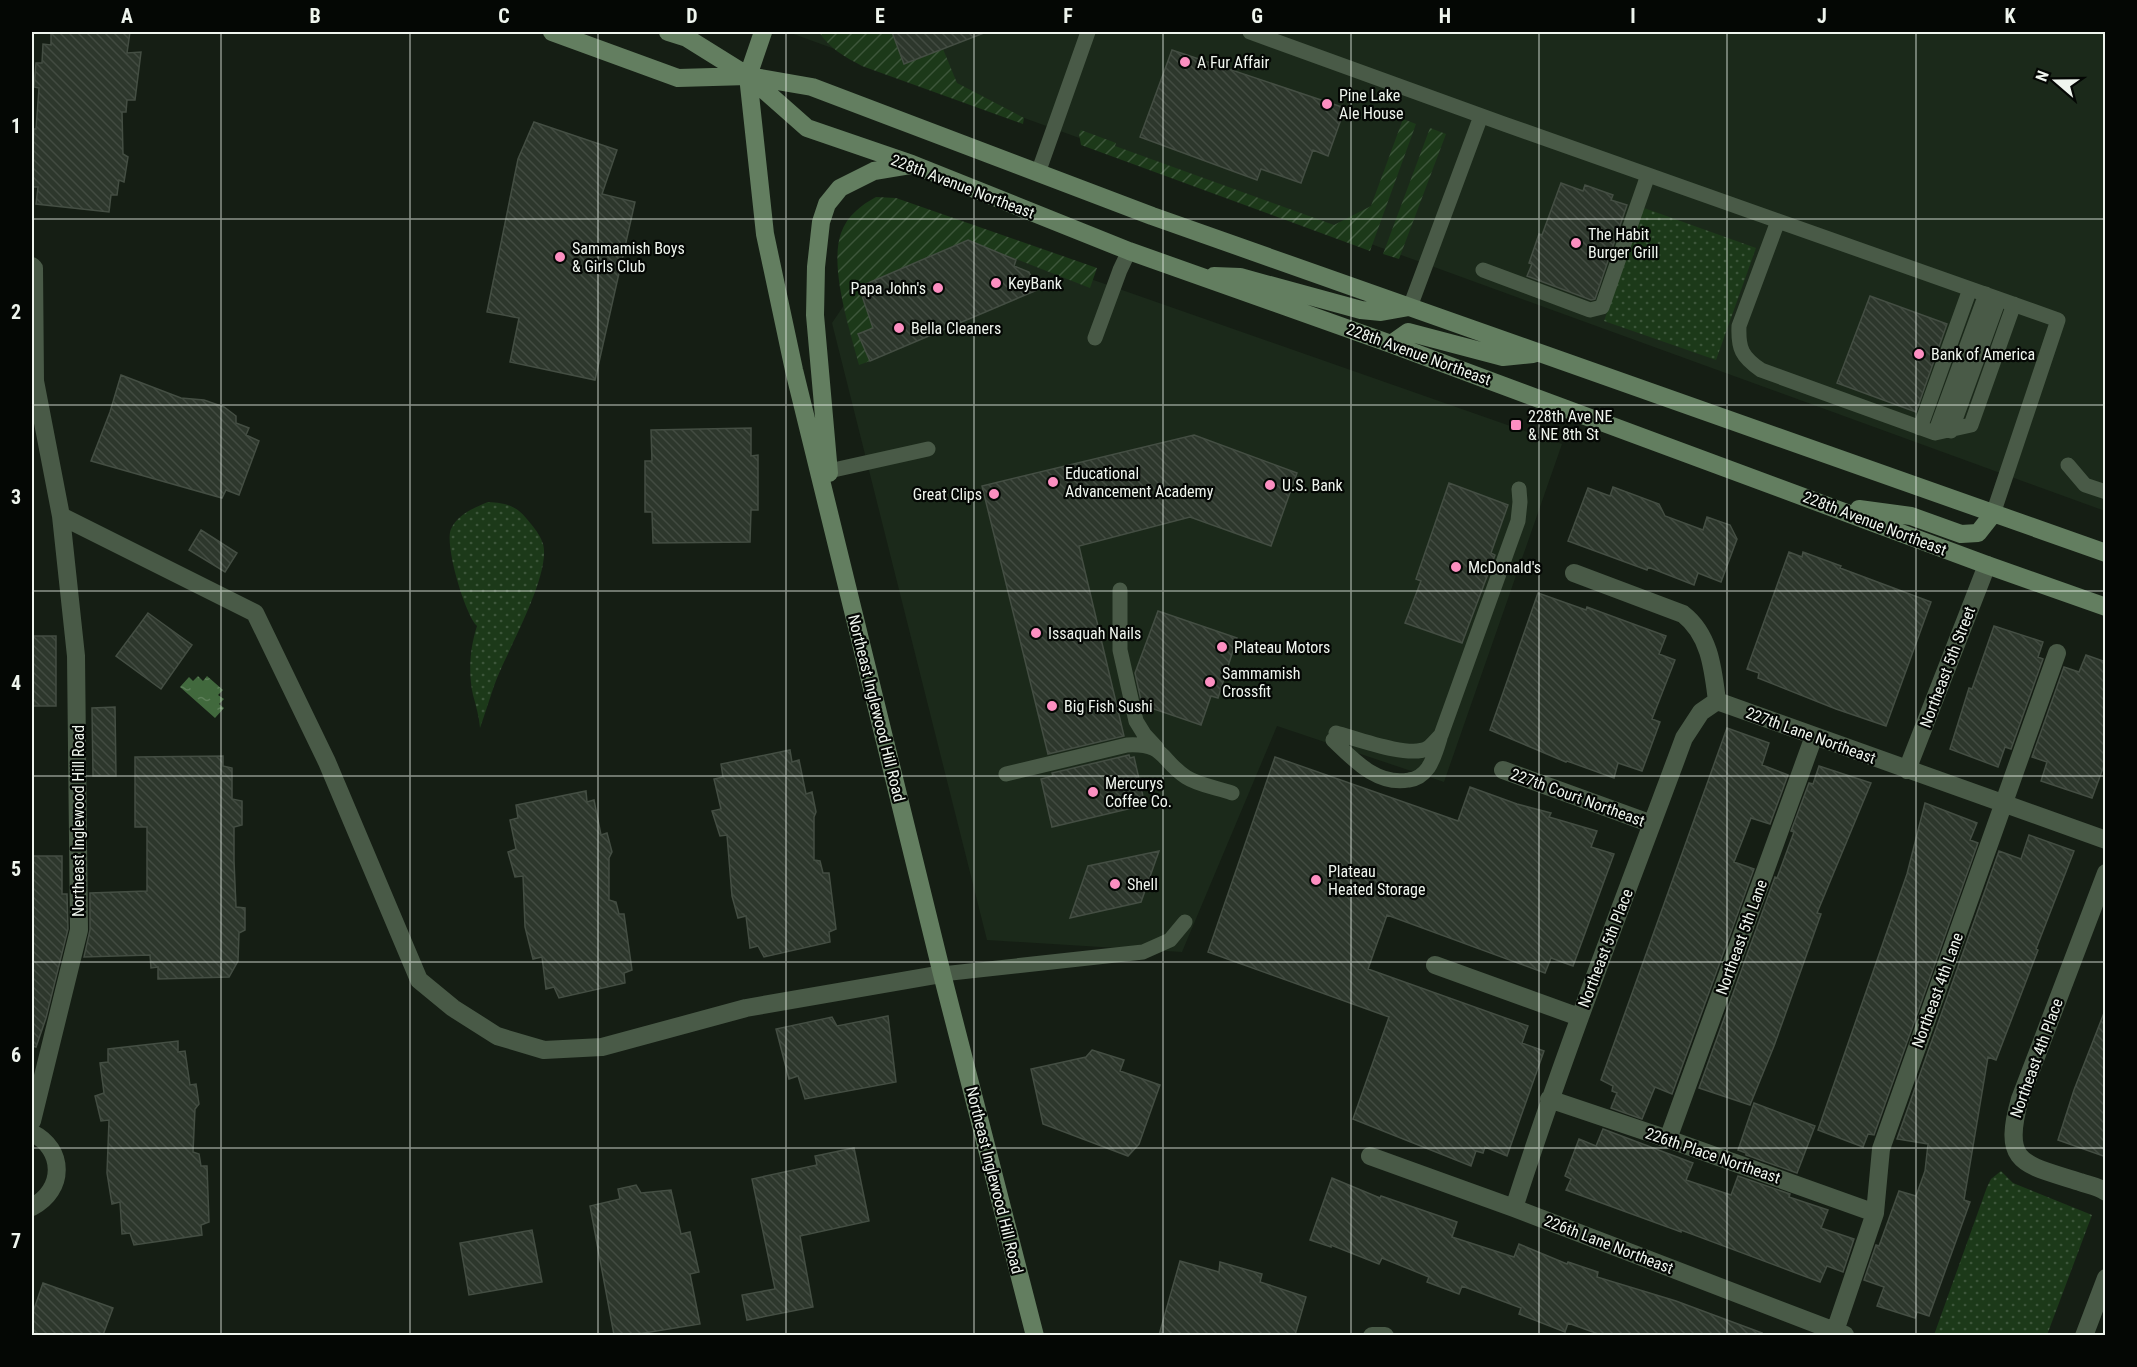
<svg xmlns="http://www.w3.org/2000/svg" width="2137" height="1367" viewBox="0 0 2137 1367" font-family="'Roboto Condensed',sans-serif">
  <defs>
    <pattern id="grass-dots" width="8" height="8" patternUnits="userSpaceOnUse" patternTransform="scale(1.5)"><rect width="8" height="8" fill="#1c3919"/><path d="M2 2h.1M6 6h.1" fill="none" stroke="#3d563b" stroke-width="1.8" stroke-linecap="round"/></pattern>
    <pattern id="garden-furrows" width="10" height="10" patternUnits="userSpaceOnUse" patternTransform="scale(1.5)"><rect width="10" height="10" fill="#1c3919"/><path d="M-1 1l2-2M0 10L10 0M9 11l2-2" fill="none" stroke="#3d563b"/></pattern>
    <pattern id="water-ripples" width="26" height="14" patternUnits="userSpaceOnUse" patternTransform="scale(1.5)"><rect width="26" height="14" fill="#41693d"/><path d="M2 4q2-2 4 0t4 0M15 11q2-2 4 0t4 0" fill="none" stroke="#5d7f59"/></pattern>
    <pattern id="building-back-hatch" width="6" height="6" patternUnits="userSpaceOnUse" patternTransform="scale(1.5)"><rect width="6" height="6" fill="#2d372c"/><path d="M-1 5l2 2M0 0l6 6M5-1l2 2" fill="none" stroke="#424b41"/></pattern>
  </defs>
  <rect width="100%" height="100%" fill="#151e14"/>
  <path fill="#1b291a" d="M 788,32 L 2105,32 L 2105,511 Z
    M 905,214 L 1562,444 L 1444,782 L 1277,726 L 1182,952 L 987,940 L 832,323 Z"/>
  <path fill="url(#grass-dots)" d="M 1644,208 L 1756,248 L 1716,360 L 1604,321 Z
    M 488,502 C 510,503 518,507 531,524 C 536,530 541,537 543,544 C 551,572 512,643 500,671 C 492,689 487,709 480,728 C 479,716 476,706 473,695 C 468,673 470,647 477,626 C 465,615 444,544 451,529 C 458,514 474,508 488,502 Z
    M 2001,1171 L 2013,1183 L 2092,1215 L 2047,1335 L 1934,1335 L 1987,1187 L 1991,1179 Z"/>
  <path fill="url(#garden-furrows)" d="M 819,32 L 892,32 L 905,64 L 943,49 L 957,83 L 1024,118 L 1023,124 L 862,66 C 845,57 829,48 819,32 Z
    M 1403,119 L 1416,124 L 1370,251 L 1081,145 L 1079,134 L 1081,130 L 1116,143 L 1115,146 L 1334,225 L 1371,206 Z
    M 1430,128 L 1446,134 L 1399,259 L 1383,254 Z
    M 876,197 L 896,198 L 1097,268 L 1090,288 L 967,240 L 859,287 L 873,328 L 870,361 L 859,365 C 850,330 829,268 841,233 C 847,216 861,205 876,197 Z"/>
  <path fill="url(#water-ripples)" d="M 198,676 L 203,681 L 207,676 L 223,690 L 218,695 L 224,699 L 219,704 L 224,708 L 215,718 L 180,687 L 189,677 L 193,681 Z"/>
  <path fill="url(#building-back-hatch)" stroke="#444e43" stroke-width="1.5" d="M 51,32 L 130,32 L 127,53 L 141,52 L 135,100 L 127,100 L 126,112 L 122,112 L 123,154 L 128,157 L 124,182 L 119,180 L 117,195 L 111,195 L 109,212 L 36,204 L 38,187 L 32,187 L 32,145 L 33,146 L 34,129 L 36,129 L 39,88 L 34,87 L 36,63 L 42,63 L 43,44 L 51,45 Z
    M 892,32 L 984,32 L 984,33 L 904,64 Z
    M 1172,50 L 1345,108 L 1328,156 L 1313,150 L 1301,183 L 1261,169 L 1257,180 L 1140,137 Z
    M 534,122 L 617,150 L 602,194 L 635,202 L 595,380 L 510,362 L 519,318 L 487,312 L 518,159 Z
    M 1561,183 L 1583,191 L 1585,185 L 1613,195 L 1611,200 L 1627,205 L 1595,299 L 1591,300 L 1527,276 L 1532,264 L 1529,263 L 1539,234 L 1542,235 Z
    M 968,240 L 1016,260 L 1014,266 L 1029,272 L 1037,290 L 870,361 L 858,334 L 873,328 L 859,287 Z
    M 1870,296 L 1947,324 L 1916,412 L 1837,383 Z
    M 121,375 L 181,398 L 204,400 L 224,407 L 236,416 L 236,423 L 249,428 L 246,435 L 259,441 L 239,495 L 226,490 L 222,498 L 91,461 L 110,412 Z
    M 751,428 L 751,456 L 758,455 L 758,510 L 751,510 L 750,542 L 653,543 L 652,512 L 645,512 L 645,461 L 652,461 L 651,430 Z
    M 1194,435 L 1297,473 L 1271,546 L 1190,517 L 1079,546 L 1124,736 L 1048,754 L 982,486 Z
    M 1449,483 L 1508,505 L 1491,553 L 1495,555 L 1462,643 L 1405,623 L 1421,581 L 1416,579 Z
    M 1613,487 L 1659,504 L 1665,516 L 1703,530 L 1707,517 L 1730,525 L 1737,539 L 1721,582 L 1698,573 L 1694,585 L 1648,567 L 1647,570 L 1568,541 L 1588,488 L 1610,496 Z
    M 201,530 L 237,553 L 225,572 L 189,550 Z
    M 1789,552 L 1802,557 L 1803,552 L 1841,566 L 1840,568 L 1931,602 L 1886,726 L 1836,709 L 1758,678 L 1759,673 L 1747,669 Z
    M 1538,593 L 1586,610 L 1587,607 L 1666,636 L 1659,654 L 1675,660 L 1652,719 L 1660,722 L 1642,771 L 1618,763 L 1614,778 L 1567,761 L 1566,762 L 1490,730 Z
    M 1158,611 L 1237,638 L 1218,698 L 1211,696 L 1201,725 L 1142,705 L 1135,673 Z
    M 148,613 L 192,645 L 161,689 L 116,656 Z
    M 1994,626 L 2043,642 L 2038,657 L 2043,659 L 2011,749 L 2005,747 L 1998,767 L 1950,749 L 1969,688 L 1972,689 Z
    M 32,636 L 56,636 L 56,706 L 32,706 Z
    M 2086,655 L 2106,662 L 2106,760 L 2092,798 L 2041,781 L 2047,762 L 2032,757 L 2064,667 L 2079,672 Z
    M 115,707 L 116,776 L 93,776 L 92,708 Z
    M 1727,728 L 1769,743 L 1762,765 L 1788,775 L 1770,824 L 1751,818 L 1734,862 L 1754,869 L 1672,1094 L 1655,1087 L 1642,1119 L 1611,1108 L 1617,1093 L 1612,1091 L 1613,1086 L 1601,1080 Z
    M 790,750 L 792,762 L 799,760 L 806,794 L 812,792 L 816,812 L 814,817 L 814,860 L 820,861 L 823,873 L 829,873 L 836,929 L 829,932 L 830,942 L 764,957 L 758,946 L 750,948 L 746,916 L 738,918 L 732,896 L 727,835 L 720,836 L 712,811 L 721,809 L 714,779 L 723,777 L 721,764 Z
    M 1129,755 L 1130,758 L 1134,757 L 1145,805 L 1052,827 L 1041,779 L 1053,776 L 1052,773 Z
    M 223,756 L 223,766 L 232,768 L 232,799 L 242,801 L 242,825 L 234,827 L 234,861 L 236,907 L 245,908 L 245,930 L 239,933 L 238,961 L 229,977 L 158,979 L 158,967 L 151,968 L 150,955 L 84,957 L 90,930 L 90,893 L 147,891 L 147,827 L 135,827 L 135,757 Z
    M 1275,757 L 1458,821 L 1470,787 L 1517,804 L 1551,813 L 1549,817 L 1597,831 L 1591,847 L 1614,854 L 1573,966 L 1551,958 L 1545,973 L 1387,915 L 1368,969 L 1528,1026 L 1522,1043 L 1544,1051 L 1507,1156 L 1485,1147 L 1483,1153 L 1476,1151 L 1471,1166 L 1353,1119 L 1389,1017 L 1208,952 Z
    M 1819,766 L 1871,783 L 1817,913 L 1821,914 L 1774,1046 L 1750,1105 L 1699,1088 L 1775,877 L 1777,878 L 1794,832 L 1791,831 L 1809,783 L 1813,784 Z
    M 586,791 L 587,802 L 594,800 L 601,835 L 607,833 L 612,852 L 609,858 L 609,900 L 616,902 L 619,914 L 624,914 L 632,970 L 624,973 L 625,983 L 559,998 L 554,987 L 546,989 L 542,957 L 533,959 L 525,927 L 523,876 L 515,877 L 508,852 L 516,849 L 510,820 L 518,818 L 516,805 Z
    M 1925,803 L 1977,823 L 1970,840 L 1978,843 L 1874,1135 L 1868,1134 L 1863,1147 L 1818,1130 L 1907,874 Z
    M 2029,835 L 2074,851 L 2036,949 L 2038,950 L 1996,1060 L 1988,1057 L 1964,1200 L 1970,1202 L 1929,1316 L 1917,1312 L 1915,1318 L 1877,1306 L 1884,1287 L 1864,1280 L 1876,1245 L 1879,1246 L 1899,1191 L 1916,1196 L 1925,1171 L 1928,1144 L 1897,1139 L 1999,851 L 2021,859 Z
    M 1159,851 L 1141,902 L 1070,918 L 1088,866 Z
    M 32,856 L 62,856 L 62,894 L 67,894 L 68,929 L 46,1018 L 36,1047 L 32,1046 Z
    M 2104,1013 L 2106,1013 L 2106,1157 L 2058,1140 L 2074,1090 Z
    M 888,1016 L 896,1082 L 805,1099 L 798,1076 L 789,1079 L 776,1029 L 832,1017 L 837,1026 Z
    M 178,1041 L 178,1052 L 185,1051 L 190,1085 L 196,1084 L 199,1104 L 195,1109 L 193,1152 L 199,1154 L 201,1166 L 207,1166 L 209,1222 L 201,1225 L 202,1235 L 134,1245 L 130,1233 L 122,1234 L 120,1202 L 112,1204 L 107,1173 L 109,1120 L 101,1121 L 95,1096 L 104,1093 L 100,1063 L 108,1062 L 108,1049 Z
    M 1092,1050 L 1124,1060 L 1120,1071 L 1160,1085 L 1139,1144 L 1128,1156 L 1043,1124 L 1031,1069 L 1086,1057 Z
    M 1754,1103 L 1815,1126 L 1797,1173 L 1746,1155 L 1746,1153 L 1738,1150 Z
    M 1603,1129 L 1693,1163 L 1686,1180 L 1731,1195 L 1738,1176 L 1790,1194 L 1789,1197 L 1828,1210 L 1821,1228 L 1854,1239 L 1843,1272 L 1827,1266 L 1820,1282 L 1681,1230 L 1681,1232 L 1566,1190 L 1571,1179 L 1565,1176 L 1579,1139 L 1596,1146 Z
    M 854,1148 L 869,1221 L 800,1236 L 813,1307 L 747,1320 L 742,1295 L 775,1289 L 752,1179 L 817,1165 L 815,1156 Z
    M 1332,1178 L 1380,1198 L 1381,1196 L 1457,1222 L 1452,1237 L 1514,1257 L 1519,1244 L 1567,1264 L 1568,1262 L 1598,1272 L 1597,1277 L 1676,1301 L 1762,1333 L 1761,1335 L 1601,1335 L 1568,1323 L 1565,1332 L 1519,1314 L 1521,1308 L 1462,1286 L 1459,1294 L 1427,1282 L 1429,1277 L 1382,1258 L 1379,1264 L 1331,1245 L 1331,1247 L 1310,1240 Z
    M 636,1185 L 641,1193 L 671,1190 L 681,1234 L 690,1232 L 699,1272 L 690,1274 L 700,1324 L 632,1335 L 614,1335 L 590,1206 L 620,1199 L 618,1189 Z
    M 532,1230 L 542,1282 L 469,1295 L 460,1243 Z
    M 1180,1261 L 1219,1272 L 1220,1262 L 1262,1274 L 1260,1282 L 1306,1297 L 1295,1335 L 1159,1335 Z
    M 43,1283 L 113,1308 L 103,1335 L 32,1335 L 32,1315 Z"/>
  <g fill="none" stroke-linecap="round" stroke-linejoin="round">
    <path stroke="#495a47" stroke-width="15" d="M 1250,32 L 1504,124 L 2058,320 L 1993,514
      M 1038,173 L 1088,32
      M 1778,221 L 1739,326 C 1738,349 1742,357 1761,370 L 1935,433 L 1971,425 L 2014,304
      M 1483,270 L 1590,310 L 1602,307 L 1648,175
      M 1410,307 L 1481,116
      M 1095,338 L 1120,270 L 1129,251
      M 1920,428 L 1970,289
      M 1951,431 L 1999,299
      M 1935,433 L 1986,294
      M 2068,465 L 2085,485 L 2106,492
      M 820,473 L 928,449
      M 1120,590 L 1120,650 L 1136,721 L 1144,734 L 1157,748
      M 1336,733 C 1355,738 1410,759 1428,748 C 1432,745 1437,739 1441,735 L 1518,521 L 1520,502 L 1519,489
      M 1333,740 C 1354,760 1377,786 1409,780 C 1417,779 1423,775 1428,768 C 1434,759 1437,748 1440,738
      M 1006,774 L 1127,745 C 1166,743 1160,760 1186,777 C 1198,785 1218,788 1232,793
      M 942,974 L 1143,952 L 1170,940 L 1185,922"/>
    <path stroke="#495a47" stroke-width="18" d="M 32,266 L 34,268 L 35,381 L 61,516 L 255,613 L 327,762 L 419,980 L 453,1008 L 497,1036 L 544,1050 L 602,1047 L 746,1008 L 942,974
      M 1574,573 L 1683,614 C 1710,635 1713,669 1717,701 L 2106,840
      M 1503,770 L 1652,824
      M 1907,770 L 1987,565
      M 2106,873 L 2020,1099 C 2001,1165 2024,1164 2080,1182 C 2088,1185 2098,1186 2106,1192
      M 1435,965 L 1579,1017
      M 1549,1099 L 1668,1139 L 1875,1213
      M 32,1121 L 79,930 L 76,656 L 61,516
      M 32,1133 C 65,1149 65,1190 32,1207
      M 1668,1139 L 1814,736
      M 1370,1156 L 1514,1208 L 1845,1335
      M 1514,1208 C 1565,1049 1626,895 1684,738 L 1701,712 L 1717,701
      M 1835,1331 L 1875,1213 L 1881,1149 L 2057,653
      M 1372,1336 L 1385,1336
      M 2084,1336 L 2106,1278"/>
    <path stroke="#637e60" stroke-width="18" d="M 552,32 L 678,78 L 748,76 L 812,87 L 1152,216 L 2106,553
      M 668,32 L 687,38 L 748,76 L 807,128 L 912,164 L 1129,251 L 1391,344 L 1987,565 L 2106,607
      M 763,32 L 748,76 L 765,234 L 794,370 L 942,974 L 1035,1336
      M 1214,276 L 1240,277 L 1361,310 L 1381,312 L 1409,307
      M 1391,344 L 1408,332 L 1503,357 L 1533,354
      M 829,473 L 815,315 L 816,267 L 821,222 L 827,204 L 840,188 L 874,171 L 910,165
      M 1859,509 L 1911,516 L 1961,534 L 1978,533 L 1993,514"/>
  </g>
  <path fill="none" stroke="#eff5ee" stroke-width="1.5" stroke-opacity="0.55" d="M 221,32 L 221,1336M 410,32 L 410,1336M 598,32 L 598,1336M 786,32 L 786,1336M 974,32 L 974,1336M 1163,32 L 1163,1336M 1351,32 L 1351,1336M 1539,32 L 1539,1336M 1727,32 L 1727,1336M 1916,32 L 1916,1336M 32,219 L 2106,219M 32,405 L 2106,405M 32,591 L 2106,591M 32,776 L 2106,776M 32,962 L 2106,962M 32,1148 L 2106,1148"/>
  <g fill="#fc8fc1" stroke="#040704" stroke-width="2">
    <circle cx="1185" cy="62" r="6"/>
    <circle cx="1327" cy="104" r="6"/>
    <circle cx="1576" cy="243" r="6"/>
    <circle cx="560" cy="257" r="6"/>
    <circle cx="996" cy="283" r="6"/>
    <circle cx="938" cy="288" r="6"/>
    <circle cx="899" cy="328" r="6"/>
    <circle cx="1919" cy="354" r="6"/>
    <rect x="1510" y="419" width="12" height="12" rx="3"/>
    <circle cx="1053" cy="482" r="6"/>
    <circle cx="1270" cy="485" r="6"/>
    <circle cx="994" cy="494" r="6"/>
    <circle cx="1456" cy="567" r="6"/>
    <circle cx="1036" cy="633" r="6"/>
    <circle cx="1222" cy="647" r="6"/>
    <circle cx="1210" cy="682" r="6"/>
    <circle cx="1052" cy="706" r="6"/>
    <circle cx="1093" cy="792" r="6"/>
    <circle cx="1316" cy="880" r="6"/>
    <circle cx="1115" cy="884" r="6"/>
  </g>
  <g text-anchor="middle" stroke-width="4.5" stroke-linejoin="round" paint-order="stroke">
    <g font-size="16" fill="#eff5ee" stroke="#040704" text-anchor="start">
      <text x="1197" y="68">A Fur Affair</text>
      <text x="1339" y="101">Pine Lake<tspan x="1339" dy="18">Ale House</tspan></text>
      <text x="1588" y="240">The Habit<tspan x="1588" dy="18">Burger Grill</tspan></text>
      <text x="572" y="254">Sammamish Boys<tspan x="572" dy="18">&amp; Girls Club</tspan></text>
      <text x="1008" y="289">KeyBank</text>
      <text x="926" y="294" text-anchor="end">Papa John's</text>
      <text x="911" y="334">Bella Cleaners</text>
      <text x="1931" y="360">Bank of America</text>
      <text x="1528" y="422">228th Ave NE<tspan x="1528" dy="18">&amp; NE 8th St</tspan></text>
      <text x="1065" y="479">Educational<tspan x="1065" dy="18">Advancement Academy</tspan></text>
      <text x="1282" y="491">U.S. Bank</text>
      <text x="982" y="500" text-anchor="end">Great Clips</text>
      <text x="1468" y="573">McDonald's</text>
      <text x="1048" y="639">Issaquah Nails</text>
      <text x="1234" y="653">Plateau Motors</text>
      <text x="1222" y="679">Sammamish<tspan x="1222" dy="18">Crossfit</tspan></text>
      <text x="1064" y="712">Big Fish Sushi</text>
      <text x="1105" y="789">Mercurys<tspan x="1105" dy="18">Coffee Co.</tspan></text>
      <text x="1328" y="877">Plateau<tspan x="1328" dy="18">Heated Storage</tspan></text>
      <text x="1127" y="890">Shell</text>
    </g>
    <g font-size="16" fill="#eff5ee" stroke="#040704">
      <text transform="translate(963 186) rotate(21)" y="6">228th Avenue Northeast</text>
      <text transform="translate(1419 354) rotate(20)" y="6">228th Avenue Northeast</text>
      <text transform="translate(1875 523) rotate(21)" y="6">228th Avenue Northeast</text>
      <text transform="translate(1947 667) rotate(-69)" y="6">Northeast 5th Street</text>
      <text transform="translate(877 708) rotate(76)" y="6">Northeast Inglewood Hill Road</text>
      <text transform="translate(1811 735) rotate(20)" y="6">227th Lane Northeast</text>
      <text transform="translate(1578 797) rotate(20)" y="6">227th Court Northeast</text>
      <text transform="translate(78 821) rotate(-90)" y="6">Northeast Inglewood Hill Road</text>
      <text transform="translate(1741 937) rotate(-70)" y="6">Northeast 5th Lane</text>
      <text transform="translate(1605 948) rotate(-69)" y="6">Northeast 5th Place</text>
      <text transform="translate(1937 990) rotate(-70)" y="6">Northeast 4th Lane</text>
      <text transform="translate(2036 1058) rotate(-70)" y="6">Northeast 4th Place</text>
      <text transform="translate(1713 1155) rotate(19)" y="6">226th Place Northeast</text>
      <text transform="translate(995 1180) rotate(76)" y="6">Northeast Inglewood Hill Road</text>
      <text transform="translate(1609 1244) rotate(21)" y="6">226th Lane Northeast</text>
    </g>
  </g>
  <rect width="2137" height="1367" fill="none" stroke="#040704" stroke-width="66"/>
  <g transform="translate(2056 81) rotate(290)" stroke="#040704" stroke-width="4.5" paint-order="stroke">
  <path d="M0-4.5L10 22L0 15L-10 22Z" fill="#eff5ee"/>
  <text y="-9" font-size="16" font-weight="bold" text-anchor="middle" fill="#eff5ee">N</text>
  </g>
  <rect x="33" y="33" width="2071" height="1301" fill="none" stroke="#eff5ee" stroke-width="2"/>
  <g font-size="20" text-anchor="middle" font-weight="bold" fill="#eff5ee">
    <text x="127" y="23">A</text>
    <text x="315" y="23">B</text>
    <text x="504" y="23">C</text>
    <text x="692" y="23">D</text>
    <text x="880" y="23">E</text>
    <text x="1068" y="23">F</text>
    <text x="1257" y="23">G</text>
    <text x="1445" y="23">H</text>
    <text x="1633" y="23">I</text>
    <text x="1822" y="23">J</text>
    <text x="2010" y="23">K</text>
    <text x="16" y="133">1</text>
    <text x="16" y="319">2</text>
    <text x="16" y="504">3</text>
    <text x="16" y="690">4</text>
    <text x="16" y="876">5</text>
    <text x="16" y="1062">6</text>
    <text x="16" y="1248">7</text>
  </g>
</svg>
